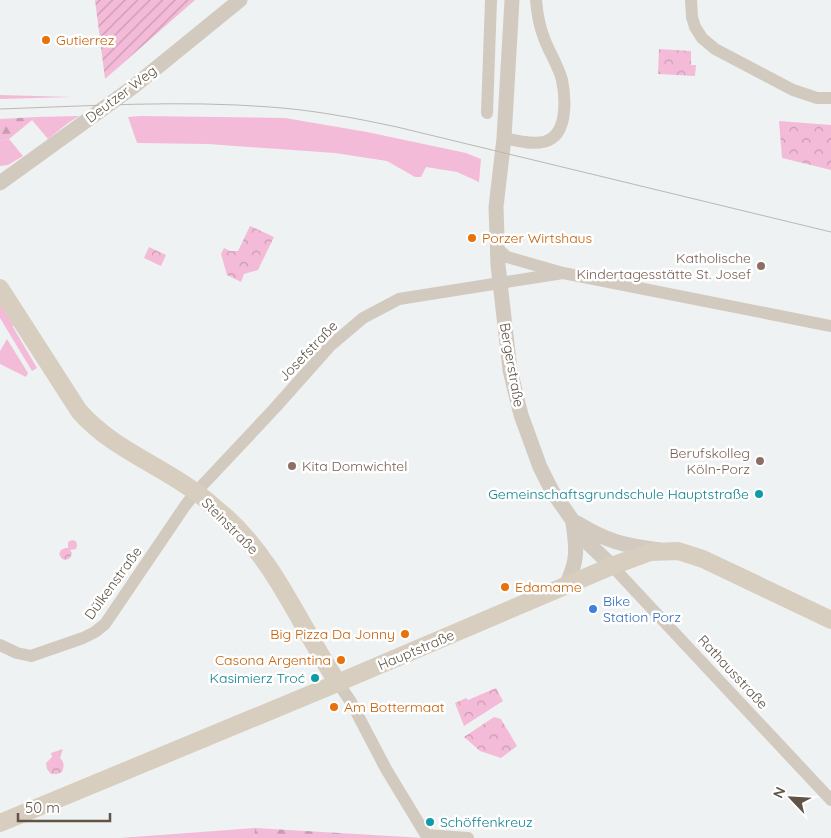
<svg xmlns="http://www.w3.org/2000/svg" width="831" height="838" viewBox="0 0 831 838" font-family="Quicksand,sans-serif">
  <defs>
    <pattern id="forest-firs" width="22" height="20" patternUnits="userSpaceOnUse" patternTransform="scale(1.25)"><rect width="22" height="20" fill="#f3bbd8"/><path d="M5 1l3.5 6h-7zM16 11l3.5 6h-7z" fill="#c89bb1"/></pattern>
    <pattern id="park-crowns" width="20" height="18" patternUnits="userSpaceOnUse" patternTransform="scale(1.25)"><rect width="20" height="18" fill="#f3bbd8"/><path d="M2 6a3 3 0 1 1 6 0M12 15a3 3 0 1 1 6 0" fill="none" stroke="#c89bb1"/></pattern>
    <pattern id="garden-furrows" width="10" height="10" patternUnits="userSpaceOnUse" patternTransform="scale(1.25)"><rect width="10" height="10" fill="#f3bbd8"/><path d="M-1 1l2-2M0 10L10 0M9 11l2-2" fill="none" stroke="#c89bb1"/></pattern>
  </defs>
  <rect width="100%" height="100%" fill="#eff2f2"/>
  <path fill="#f3bbd8" d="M 0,95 L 73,97 L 0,99 Z
    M 79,116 L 68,123 L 48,139 L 32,120 L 36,117 Z
    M 140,116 L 285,118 L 367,132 L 466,153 L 481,159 L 479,182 L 457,172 L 426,167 L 421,177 L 415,177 L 387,161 L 335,153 L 208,144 L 137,143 L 128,117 Z
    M 9,139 L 23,156 L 8,165 L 0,166 L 0,141 Z
    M 0,303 L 13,322 L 13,327 L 37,368 L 32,371 L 0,318 Z
    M 7,339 L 28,373 L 26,377 L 0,364 L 0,351 Z
    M 255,828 L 254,838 L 120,838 Z"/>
  <path fill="url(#forest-firs)" d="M 36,117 L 9,139 L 0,141 L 0,119 Z
    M 255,828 L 424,838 L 254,838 Z"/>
  <path fill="url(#park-crowns)" d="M 659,49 L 691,51 L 691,65 L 696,65 L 695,76 L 658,74 Z
    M 779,121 L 831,125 L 831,170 L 782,158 Z
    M 250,226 L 274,237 L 258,270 L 244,274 L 241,282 L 227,275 L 221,254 L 224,248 L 230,251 L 238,251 Z
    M 149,247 L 166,255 L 161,266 L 144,258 Z
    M 72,540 L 76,541 L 77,545 L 76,549 L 70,550 L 72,553 L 70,558 L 66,560 L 62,559 L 59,554 L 61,550 L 65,548 L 68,548 L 68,542 Z
    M 496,688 L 503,701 L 464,726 L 455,703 L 466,698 L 468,700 Z
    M 494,717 L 501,719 L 517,746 L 501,758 L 480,751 L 464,737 Z
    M 63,749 L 60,758 C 65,763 64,766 62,772 L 57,774 L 51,774 L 47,769 L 46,763 L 52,757 L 51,753 Z"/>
  <path fill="url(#garden-furrows)" d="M 95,0 L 195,0 L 105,79 Z"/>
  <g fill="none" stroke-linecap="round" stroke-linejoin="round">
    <path stroke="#d2cabf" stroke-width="12" d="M 691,0 L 692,17 L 695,27 L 702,38 L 715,49 L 793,90 L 817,98 L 831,98
      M 487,113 L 491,0
      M 504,138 C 534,145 561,150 564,111 C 565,101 564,90 562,80 C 558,65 549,52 544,38 C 539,25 537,13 536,0
      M 497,248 L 507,257 L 563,273 L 831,326
      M 612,566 L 831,800
      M 0,645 L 17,653 L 31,656 L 83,638 L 95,632 L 105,624 L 185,506 L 196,492 L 274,409 L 330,346 L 363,318 L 399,299 L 563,273
      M 338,683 L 351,702 L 386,769 L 426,835 L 468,838"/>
    <path stroke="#d2cabf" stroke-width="15" d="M 512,0 L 504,138 L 496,207 L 498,265 L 510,370 L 521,415 L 540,467 L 552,491 L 589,544 L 612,566
      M 0,183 L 133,87 L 240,0
      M 577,523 C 608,542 623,545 659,550
      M 565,587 C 578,562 577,550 573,523"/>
    <path stroke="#d8cebf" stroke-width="18" d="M 0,288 L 79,411 C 111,448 158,464 197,493 C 207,500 216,509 226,517 C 276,562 301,628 338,683
      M 0,823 L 328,687 L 612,566 L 650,552 L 678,551 L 703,559 L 831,620"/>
    <path stroke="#bab8b1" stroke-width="1" d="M 0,109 C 89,106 180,100 270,107 C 313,110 355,118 397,127 L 831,232"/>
  </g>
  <g fill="#e8710a" stroke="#fff" stroke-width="2">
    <circle cx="46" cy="40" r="5"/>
    <circle cx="472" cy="238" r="5"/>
    <circle cx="505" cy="587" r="5"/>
    <circle cx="405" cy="634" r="5"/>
    <circle cx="341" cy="660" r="5"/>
    <circle cx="334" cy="707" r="5"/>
  </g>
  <g fill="#8d6e63" stroke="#fff" stroke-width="2">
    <circle cx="761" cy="266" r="5"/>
    <circle cx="760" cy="461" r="5"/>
    <circle cx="292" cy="466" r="5"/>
  </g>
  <g fill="#0f9aa8" stroke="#fff" stroke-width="2">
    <circle cx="759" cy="494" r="5"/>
    <circle cx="315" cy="678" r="5"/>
    <circle cx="430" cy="822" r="5"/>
  </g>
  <circle fill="#3f7fe0" stroke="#fff" stroke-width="2" cx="593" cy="609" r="5"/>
  <g text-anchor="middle" stroke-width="5" stroke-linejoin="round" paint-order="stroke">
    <g font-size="14" fill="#c56008" stroke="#fff" text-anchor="start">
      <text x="56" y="45">Gutierrez</text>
      <text x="482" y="243">Porzer Wirtshaus</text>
      <text x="515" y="592">Edamame</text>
      <text x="395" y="639" text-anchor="end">Big Pizza Da Jonny</text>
      <text x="331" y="665" text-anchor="end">Casona Argentina</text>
      <text x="344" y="712">Am Bottermaat</text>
    </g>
    <g font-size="14" fill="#5f5446" stroke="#fff">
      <text transform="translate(121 94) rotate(-37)" y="5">Deutzer Weg</text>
      <text transform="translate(308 351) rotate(-46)" y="5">Josefstraße</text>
      <text transform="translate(512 365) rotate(80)" y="5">Bergerstraße</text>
      <text transform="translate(230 526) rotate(45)" y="5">Steinstraße</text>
      <text transform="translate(113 583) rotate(-54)" y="5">Dülkenstraße</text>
      <text transform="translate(416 650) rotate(-23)" y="5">Hauptstraße</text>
      <text transform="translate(733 672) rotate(47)" y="5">Rathausstraße</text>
    </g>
    <g font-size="14" fill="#785e54" stroke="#fff" text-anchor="end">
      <text x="751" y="263">Katholische<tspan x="751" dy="16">Kindertagesstätte St. Josef</tspan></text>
      <text x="750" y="458">Berufskolleg<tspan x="750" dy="16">Köln-Porz</tspan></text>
      <text x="302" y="471" text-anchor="start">Kita Domwichtel</text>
    </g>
    <g font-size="14" fill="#0d838f" stroke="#fff" text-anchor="end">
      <text x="749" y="499">Gemeinschaftsgrundschule Hauptstraße</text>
      <text x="305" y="683">Kasimierz Troć</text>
      <text x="440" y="827" text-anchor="start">Schöffenkreuz</text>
    </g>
    <g font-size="14" fill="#366cbe" stroke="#fff" text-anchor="start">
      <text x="603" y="606">Bike<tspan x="603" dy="16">Station Porz</tspan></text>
    </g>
  </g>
  <g transform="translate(791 798) rotate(295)" stroke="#ffffff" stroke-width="4" paint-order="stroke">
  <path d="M0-4L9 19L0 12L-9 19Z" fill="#5f5446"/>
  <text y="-8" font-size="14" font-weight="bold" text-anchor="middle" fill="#5f5446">N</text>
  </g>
  <path d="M18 813v8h92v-8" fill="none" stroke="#5f5446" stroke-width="2.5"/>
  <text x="25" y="813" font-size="15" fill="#5f5446" stroke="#ffffff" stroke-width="4" paint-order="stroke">50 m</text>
</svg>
